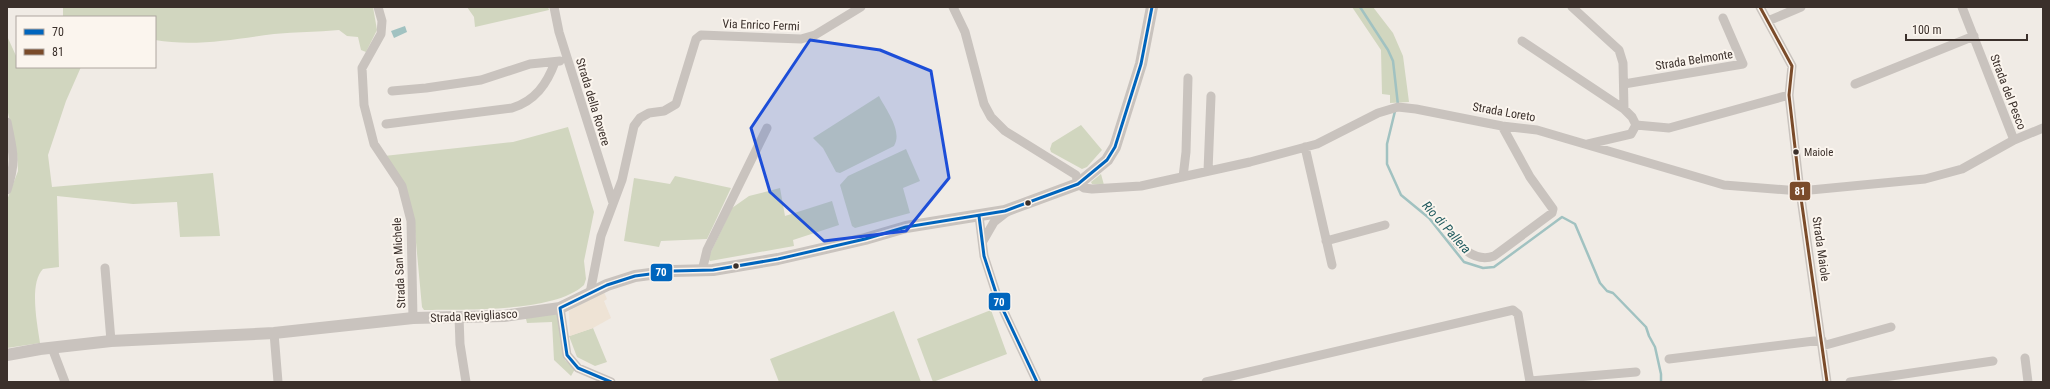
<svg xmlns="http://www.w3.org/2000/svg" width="2050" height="389" viewBox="0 0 2050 389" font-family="'Roboto Condensed',sans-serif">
  <rect width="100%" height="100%" fill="#f0ebe5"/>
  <path fill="#d1d6bf" d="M 63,7 L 373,7 L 377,30 L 366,52 L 361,50 L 358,37 L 347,36 L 339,30 C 317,32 296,32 274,34 C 234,39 195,47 155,40 L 155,17 L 63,17 Z
    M 467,7 L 548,7 L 549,10 L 475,27 L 474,17 Z
    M 1352,7 L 1373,7 L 1393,33 L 1403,56 L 1409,102 L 1390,103 L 1390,95 L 1382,94 L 1381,50 Z
    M 7,36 L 17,58 L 17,67 L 81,67 L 66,101 L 48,155 L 52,187 L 213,173 L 220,236 L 180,237 L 177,202 L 133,204 L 57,196 L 59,267 L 43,269 C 29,283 37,323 40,343 L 7,348 L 7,200 L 18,171 L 17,154 L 7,108 Z
    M 879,96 C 886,110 903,131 894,146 L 840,173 L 836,172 L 823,148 L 813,138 Z
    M 1081,125 L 1102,150 L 1087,167 L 1082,169 L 1051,152 L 1050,149 L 1052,143 Z
    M 568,127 L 594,212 L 584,261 L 586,279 L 584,285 C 554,313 465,309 424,310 L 422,307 L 414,221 L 384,156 L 513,142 Z
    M 906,149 L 920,181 L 903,188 L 910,213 L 855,228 L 852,226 L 840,185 L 848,176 Z
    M 1101,174 L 1104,185 L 1092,184 L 1091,182 Z
    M 675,176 L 731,188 L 707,239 L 661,241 L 659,247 L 624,241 L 634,178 L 670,184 Z
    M 780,188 L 785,216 L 832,201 L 839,225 L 793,240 L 794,246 L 710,261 L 708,258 L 732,208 L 749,196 Z
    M 991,310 L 1007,354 L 933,382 L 917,339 Z
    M 894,311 L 921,382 L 779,382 L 770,359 Z
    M 557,312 L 565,360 L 575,369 L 571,376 L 554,360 L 552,322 L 527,323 L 525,315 Z
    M 593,328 L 607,362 L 595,366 L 577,357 L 569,336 Z"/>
  <path fill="#eee3d5" d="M 604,292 L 607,299 L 604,301 L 611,318 L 593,328 L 570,336 L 569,311 Z"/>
  <path fill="#a1c2c1" d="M 405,26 L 407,32 L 394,38 L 391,31 Z"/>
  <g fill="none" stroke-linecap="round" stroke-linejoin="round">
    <path stroke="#a1c2c1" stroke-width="2.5" d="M 1360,7 L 1388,50 L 1393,61 L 1398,105
      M 1395,111 L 1387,144 L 1387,164 L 1401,195 L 1429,218 L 1464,262 L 1483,268 L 1494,267 L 1562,217 L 1575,224 L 1600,283 L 1607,291 L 1613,293 L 1646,327 L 1649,336 L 1655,347 L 1661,374 L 1661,382"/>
    <path stroke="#c9c3be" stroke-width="9" d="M 378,7 L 382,21 L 381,34 L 362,68 L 364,105 L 374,144 L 402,186 L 411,221 L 413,318
      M 554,7 L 559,32 L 613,203
      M 953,7 L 965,32 L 984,104 L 991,117 L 1005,131 L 1076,175 L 1078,184 L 1084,188 L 1092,189 L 1141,186 L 1250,162 L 1317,144 L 1378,113 L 1398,107 L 1416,109 L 1502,126 L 1537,130 L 1724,185 L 1800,191 L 1925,179 L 1962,169 L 2014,140 L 2043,128
      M 1572,7 L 1619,50 L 1623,63 L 1624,109
      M 1760,7 L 1792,66 L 1789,95 L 1800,191 L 1827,382
      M 1962,7 L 2014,140
      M 1768,21 L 1801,7
      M 1522,41 L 1624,109 L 1632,117 L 1636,125
      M 1624,84 L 1743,64 L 1723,18
      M 1855,84 L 1974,36
      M 392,91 L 426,88 L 481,80 L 530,64 L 560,61
      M 7,122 C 13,152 17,160 7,190
      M 386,124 L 512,108 C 535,101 547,84 555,62
      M 1588,144 L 1631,134 L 1636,125 L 1669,128 L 1789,95
      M 1305,147 L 1332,265
      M 1208,171 L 1211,96
      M 1183,177 L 1186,152 L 1188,78
      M 979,216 L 984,256 L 998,299 L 1037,382
      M 1453,238 C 1463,250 1478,262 1494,256 L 1552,213 L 1553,209 L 1530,177 L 1502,126
      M 983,241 L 994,222 L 1008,211
      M 1326,241 L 1385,225
      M 105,268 L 111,341
      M 702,271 L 707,250 L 767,128
      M 590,293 L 601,236 L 622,180 L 634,126 L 640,118 L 649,113 L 664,111 L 676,104 L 696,39 L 701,35 L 801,39 L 815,35 L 861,7
      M 560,308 L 567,355 L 578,368 L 611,382
      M 459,317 L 460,344 L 466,382
      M 274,333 L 278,382
      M 1822,346 L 1891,327
      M 52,348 L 65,382
      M 2025,358 L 2028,382
      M 1669,359 L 1822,340
      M 1530,381 L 1636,372
      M 1206,382 L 1513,310 L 1518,314 L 1530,382
      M 1850,382 L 1993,361"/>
    <path stroke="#c9c3be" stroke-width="12" d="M 7,355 L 40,349 L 111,341 L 274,333 L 413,318 L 504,316 L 560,308 L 607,285 L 635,276 L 673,271 L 713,270 L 778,259 L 865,239 L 906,227 L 1005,211 L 1078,184 L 1107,160 L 1115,147 L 1141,64 L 1152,7"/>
    <defs>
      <path id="bus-1" d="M 979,216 L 984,256 L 998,299 L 1037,382
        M 611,382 L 578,368 L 567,355 L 560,308 L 607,285 L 635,276 L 673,271 L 713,270 L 778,259 L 865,239 L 906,227 L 1005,211 L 1078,184 L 1107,160 L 1115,147 L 1141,64 L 1152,7"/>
      <path id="bus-2" d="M 1760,7 L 1792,66 L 1789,95 L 1800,191 L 1827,382"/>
    </defs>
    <use href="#bus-1" stroke="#fbf5ee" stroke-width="6"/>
    <use href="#bus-2" stroke="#fbf5ee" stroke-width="6"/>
    <use href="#bus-1" stroke="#0065bd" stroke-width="3"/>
    <use href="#bus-2" stroke="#7a4b2a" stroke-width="3"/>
  </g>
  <path fill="#1d4ed8" fill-opacity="0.2" stroke="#1d4ed8" stroke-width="3" stroke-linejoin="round" d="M 810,40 L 880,50 L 931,71 L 949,178 L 906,231 L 824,241 L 770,192 L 751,128 Z"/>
  <g fill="#3b302b" stroke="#fbf5ee" stroke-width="1.5">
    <circle cx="1796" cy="152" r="3.5"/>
    <circle cx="1028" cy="203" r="3.5"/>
    <circle cx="736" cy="266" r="3.5"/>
  </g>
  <g text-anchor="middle" stroke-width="4" stroke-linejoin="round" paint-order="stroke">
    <g font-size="11" fill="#3b302b" stroke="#fbf5ee" text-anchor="start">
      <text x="1804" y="156">Maiole</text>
    </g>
    <g font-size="12" fill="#3b302b" stroke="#fbf5ee">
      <text transform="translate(761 25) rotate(2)" y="4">Via Enrico Fermi</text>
      <text transform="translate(1694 60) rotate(-9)" y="4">Strada Belmonte</text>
      <text transform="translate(2008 92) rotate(69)" y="4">Strada del Pesco</text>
      <text transform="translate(593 102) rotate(73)" y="4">Strada della Rovere</text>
      <text transform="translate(1504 112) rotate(10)" y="4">Strada Loreto</text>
      <text transform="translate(1821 249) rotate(82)" y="4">Strada Maiole</text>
      <text transform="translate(399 263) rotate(-93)" y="4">Strada San Michele</text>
      <text transform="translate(474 316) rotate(-3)" y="4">Strada Revigliasco</text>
    </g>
    <g font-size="13" font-style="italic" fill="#1f5a5e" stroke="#fbf5ee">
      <text transform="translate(1447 227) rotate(48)" y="5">Rio di Pallera</text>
    </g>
  </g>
  <g stroke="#fbf5ee" stroke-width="1.5">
    <rect x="1789" y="181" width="22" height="20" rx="4" fill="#7a4b2a"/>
    <rect x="650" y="263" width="23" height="19" rx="4" fill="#0065bd"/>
    <rect x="988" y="292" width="23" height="19" rx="4" fill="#0065bd"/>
  </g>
  <g font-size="11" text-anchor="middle" font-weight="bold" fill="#fff">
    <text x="1800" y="195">81</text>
    <text x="661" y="276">70</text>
    <text x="999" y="306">70</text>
  </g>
  <rect width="2050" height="389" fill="none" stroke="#3b302b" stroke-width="16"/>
  <rect x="16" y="16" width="140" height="52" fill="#fbf5ee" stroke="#aea6a0"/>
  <rect x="24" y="29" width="20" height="6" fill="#0065bd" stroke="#aea6a0"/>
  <text x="52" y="36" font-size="12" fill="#3b302b">70</text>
  <rect x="24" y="49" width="20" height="6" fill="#7a4b2a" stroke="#aea6a0"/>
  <text x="52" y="56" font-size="12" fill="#3b302b">81</text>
  <path d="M1906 34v6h121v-6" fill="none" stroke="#3b302b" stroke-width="2"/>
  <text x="1912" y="34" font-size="12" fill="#3b302b" stroke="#fbf5ee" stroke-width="3" paint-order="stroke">100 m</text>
</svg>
